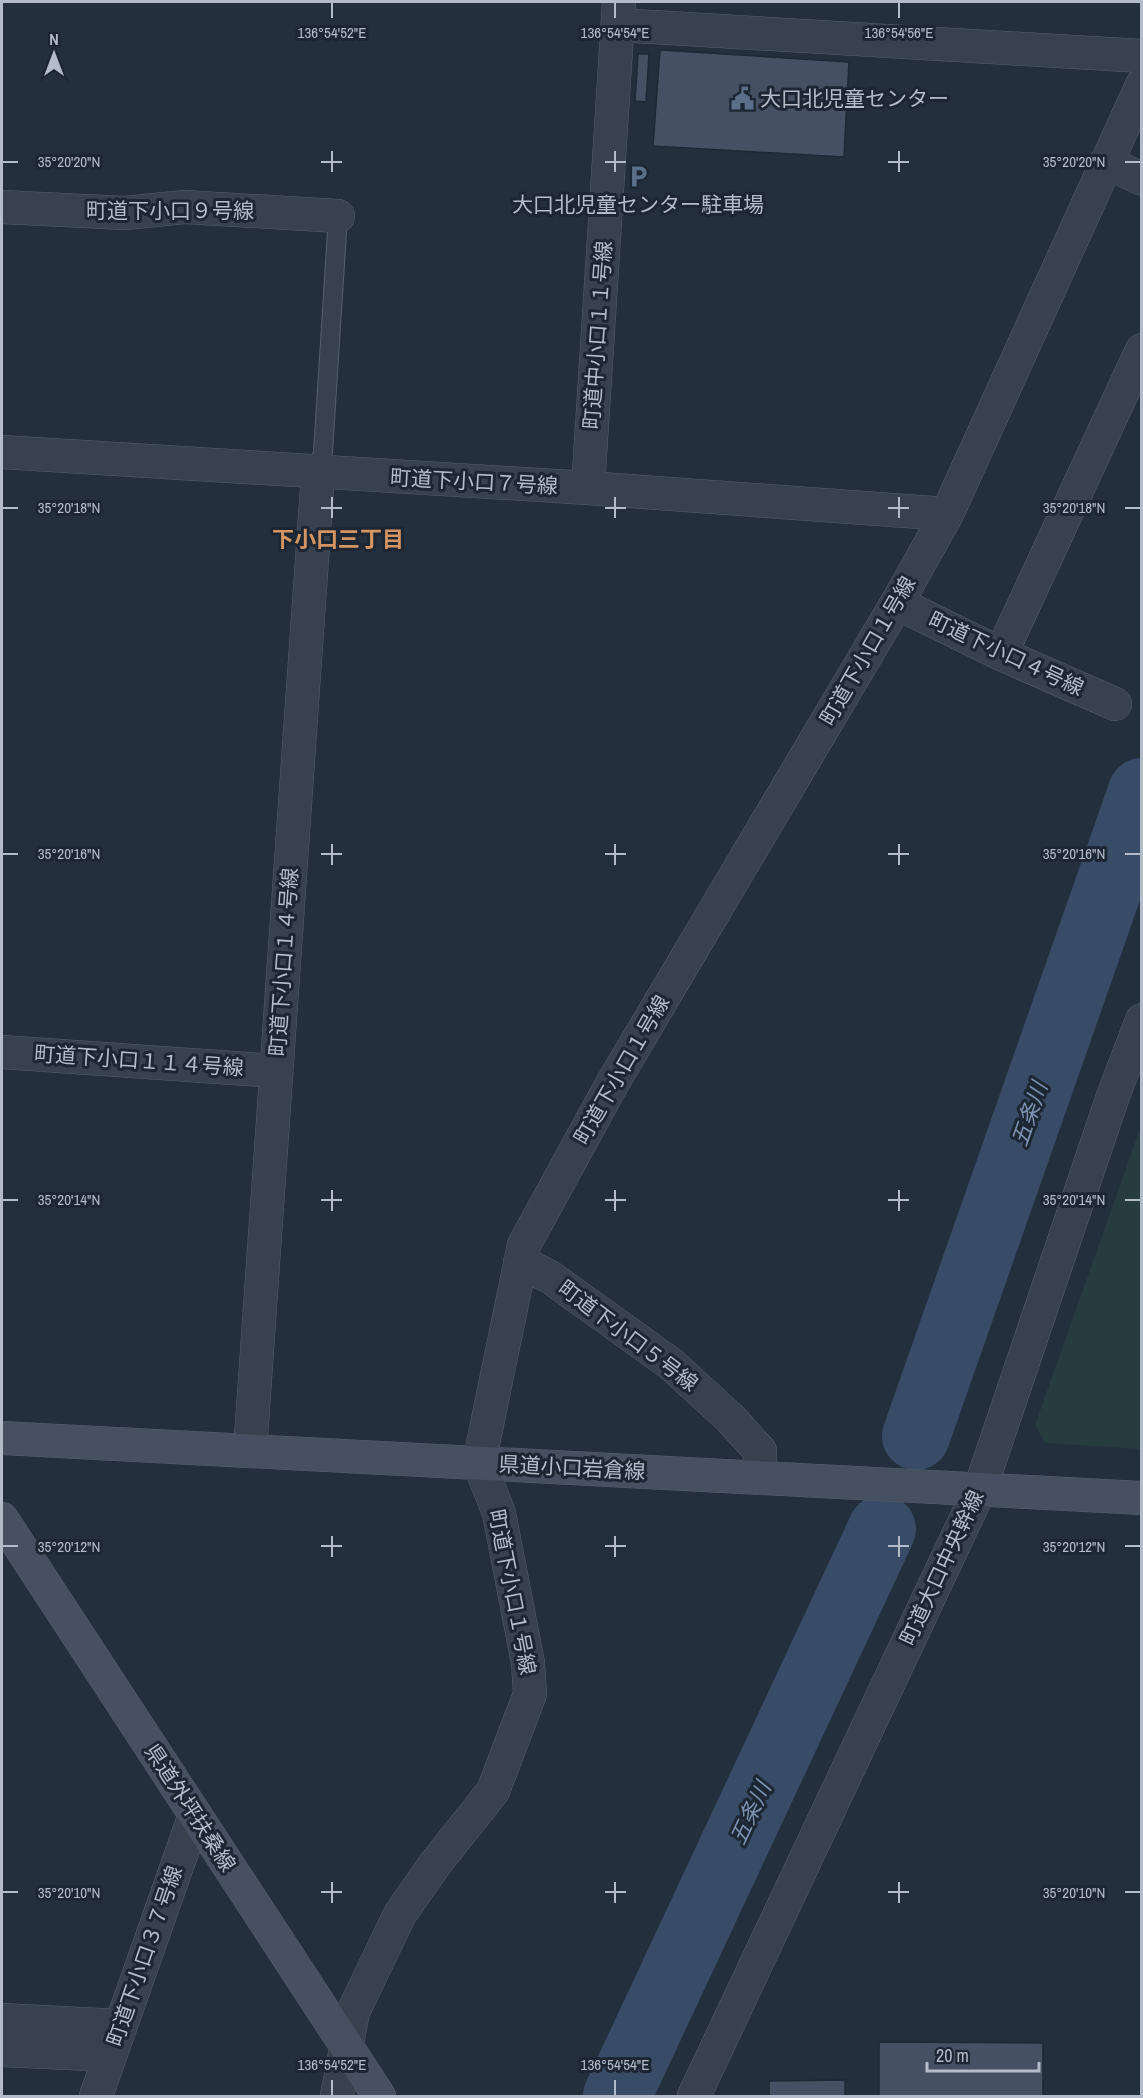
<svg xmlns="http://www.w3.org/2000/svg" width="1143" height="2098" viewBox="0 0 1143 2098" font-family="'Archivo Narrow','Noto Sans JP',sans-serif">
  <rect width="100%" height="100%" fill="#242f3e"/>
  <path fill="#263c3f" d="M 1141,1126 L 1141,1449 L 1045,1443 L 1035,1425 Z"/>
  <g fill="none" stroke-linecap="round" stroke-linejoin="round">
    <path stroke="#394c67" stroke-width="68" d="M 916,1436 L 1142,792
      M 617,2096 L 882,1529"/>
  </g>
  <path fill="#455162" stroke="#1f2835" stroke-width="1.5" d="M 660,50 L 849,62 L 844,157 L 653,146 Z
    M 638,54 L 649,54 L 646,102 L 635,101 Z
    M 879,2042 L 1043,2043 L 1043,2096 L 879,2096 Z
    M 845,2080 L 845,2096 L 769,2096 L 769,2081 Z"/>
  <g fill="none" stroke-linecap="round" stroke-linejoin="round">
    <defs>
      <path id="service" d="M 318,473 L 323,452 L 338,216"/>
      <path id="minor" d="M 618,25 L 1142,56
        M 1106,162 L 1142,179
        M 2,207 L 125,213 L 185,207 L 338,216
        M 2,452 L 588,488 L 947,514
        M 588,488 L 619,2
        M 897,603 L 1001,654 L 1115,704
        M 1001,654 L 1142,350
        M 2,1052 L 276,1071
        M 520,1262 L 550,1277 L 671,1364 L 730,1418 L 760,1451 L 759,1478
        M 250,1451 L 318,473
        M 2,2020 L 120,2026
        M 2,2050 L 110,2055
        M 96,2096 L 195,1815
        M 337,2096 L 353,2012 L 400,1914 L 435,1864 L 493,1791 L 530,1694 L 528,1663 L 499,1513 L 479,1463 L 524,1245 L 612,1084 L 897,603 L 947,514 L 1142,85"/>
      <path id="tertiary" d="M 694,2096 L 980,1489 L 1113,1096 L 1142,1020"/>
      <path id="secondary" d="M 2,1438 L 1142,1498
        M 2,1519 L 379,2096"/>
    </defs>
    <use href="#service" stroke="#565f6c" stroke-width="20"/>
    <use href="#minor" stroke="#565f6c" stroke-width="34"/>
    <use href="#tertiary" stroke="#565f6c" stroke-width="34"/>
    <use href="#secondary" stroke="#565f6c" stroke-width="34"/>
    <use href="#service" stroke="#38414e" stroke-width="18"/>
    <use href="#minor" stroke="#38414e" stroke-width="33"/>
    <use href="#tertiary" stroke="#38414e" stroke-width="33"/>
    <use href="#secondary" stroke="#465061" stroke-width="33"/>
  </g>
  <path fill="none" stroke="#b4bcc9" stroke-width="2" d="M 332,3 L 332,18M 615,3 L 615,18M 899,3 L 899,18M 332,151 L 332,172M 615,151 L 615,172M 899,151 L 899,172M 3,162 L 18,162M 321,162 L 342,162M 605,162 L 626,162M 888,162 L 909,162M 1125,162 L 1140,162M 332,497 L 332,518M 615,497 L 615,518M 899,497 L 899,518M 3,508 L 18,508M 321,508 L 342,508M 605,508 L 626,508M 888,508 L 909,508M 1125,508 L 1140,508M 332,844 L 332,865M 615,844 L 615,865M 899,844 L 899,865M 3,854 L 18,854M 321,854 L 342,854M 605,854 L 626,854M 888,854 L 909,854M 1125,854 L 1140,854M 332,1190 L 332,1211M 615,1190 L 615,1211M 899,1190 L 899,1211M 3,1200 L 18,1200M 321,1200 L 342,1200M 605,1200 L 626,1200M 888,1200 L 909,1200M 1125,1200 L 1140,1200M 332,1536 L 332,1557M 615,1536 L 615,1557M 899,1536 L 899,1557M 3,1546 L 18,1546M 321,1546 L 342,1546M 605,1546 L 626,1546M 888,1546 L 909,1546M 1125,1546 L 1140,1546M 332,1882 L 332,1903M 615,1882 L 615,1903M 899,1882 L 899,1903M 3,1892 L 18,1892M 321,1892 L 342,1892M 605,1892 L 626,1892M 888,1892 L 909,1892M 1125,1892 L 1140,1892M 332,2080 L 332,2095M 615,2080 L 615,2095"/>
  <defs>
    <symbol id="civic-bare" viewBox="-9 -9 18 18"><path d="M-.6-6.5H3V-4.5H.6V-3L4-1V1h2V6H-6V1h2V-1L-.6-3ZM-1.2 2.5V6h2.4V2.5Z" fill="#5c6f8a" stroke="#1d2633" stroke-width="2.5" paint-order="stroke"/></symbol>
    <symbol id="parking-bare" viewBox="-9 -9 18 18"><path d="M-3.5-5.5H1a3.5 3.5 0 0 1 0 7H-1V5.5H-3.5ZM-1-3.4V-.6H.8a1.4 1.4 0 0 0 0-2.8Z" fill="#5c6f8a" stroke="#1d2633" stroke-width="2.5" paint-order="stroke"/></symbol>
  </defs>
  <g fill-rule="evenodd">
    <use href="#civic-bare" x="726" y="82" width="33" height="33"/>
    <use href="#parking-bare" x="622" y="160" width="33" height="33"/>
  </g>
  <g text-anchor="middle" stroke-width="6" stroke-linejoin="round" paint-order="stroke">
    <g font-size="21" fill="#b4bcc9" stroke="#1d2633" text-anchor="start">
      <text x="760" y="106">大口北児童センター</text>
      <text x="638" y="212" text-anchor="middle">大口北児童センター駐車場</text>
    </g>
    <g font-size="21" fill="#b4bcc9" stroke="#1d2633">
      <text x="170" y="218">町道下小口９号線</text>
      <text transform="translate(598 335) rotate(-86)" y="7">町道中小口１１号線</text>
      <text transform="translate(474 482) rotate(3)" y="7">町道下小口７号線</text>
      <text transform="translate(868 651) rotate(-60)" y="7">町道下小口１号線</text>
      <text transform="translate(1006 654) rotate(25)" y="7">町道下小口４号線</text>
      <text transform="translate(284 962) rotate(-86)" y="7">町道下小口１４号線</text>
      <text transform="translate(139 1061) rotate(4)" y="7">町道下小口１１４号線</text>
      <text transform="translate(622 1070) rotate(-60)" y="7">町道下小口１号線</text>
      <text transform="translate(628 1336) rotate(37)" y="7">町道下小口５号線</text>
      <text transform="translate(572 1468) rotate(3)" y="7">県道小口岩倉線</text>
      <text transform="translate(942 1568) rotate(-65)" y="7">町道大口中央幹線</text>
      <text transform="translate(512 1592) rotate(79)" y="7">町道下小口１号線</text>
      <text transform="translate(190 1808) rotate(57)" y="7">県道外坪扶桑線</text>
      <text transform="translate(145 1956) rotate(-71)" y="7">町道下小口３７号線</text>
    </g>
    <g font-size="22" font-weight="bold" fill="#d59563" stroke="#1d2633">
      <text x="338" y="547">下小口三丁目</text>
    </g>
    <g font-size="22" font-style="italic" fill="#7c92b1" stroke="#1d2633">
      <text transform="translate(1029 1114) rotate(-71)" y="8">五条川</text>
      <text transform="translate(750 1813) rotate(-65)" y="8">五条川</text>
    </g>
  </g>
  <g font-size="15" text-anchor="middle" fill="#b4bcc9" stroke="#1d2633" stroke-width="6" stroke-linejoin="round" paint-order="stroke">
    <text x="332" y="38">136°54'52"E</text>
    <text x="615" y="38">136°54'54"E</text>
    <text x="899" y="38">136°54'56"E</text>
    <text x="69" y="167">35°20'20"N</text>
    <text x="1074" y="167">35°20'20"N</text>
    <text x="69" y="513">35°20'18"N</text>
    <text x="1074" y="513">35°20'18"N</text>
    <text x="69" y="859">35°20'16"N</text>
    <text x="1074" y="859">35°20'16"N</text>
    <text x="69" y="1205">35°20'14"N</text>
    <text x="1074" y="1205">35°20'14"N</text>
    <text x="69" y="1552">35°20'12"N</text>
    <text x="1074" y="1552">35°20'12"N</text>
    <text x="69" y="1898">35°20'10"N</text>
    <text x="1074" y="1898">35°20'10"N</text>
    <text x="332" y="2070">136°54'52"E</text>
    <text x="615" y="2070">136°54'54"E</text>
  </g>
  <rect width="1143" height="2098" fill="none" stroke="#b4bcc9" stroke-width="6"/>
  <g transform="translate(54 54)" stroke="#1d2633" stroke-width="4.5" paint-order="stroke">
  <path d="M0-4.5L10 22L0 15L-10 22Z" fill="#b4bcc9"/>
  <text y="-9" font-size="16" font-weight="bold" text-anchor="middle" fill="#b4bcc9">N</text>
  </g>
  <path d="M927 2062v9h112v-9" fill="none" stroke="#b4bcc9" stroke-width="3"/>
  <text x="936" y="2062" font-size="18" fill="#b4bcc9" stroke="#1d2633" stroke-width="4.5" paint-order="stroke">20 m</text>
</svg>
